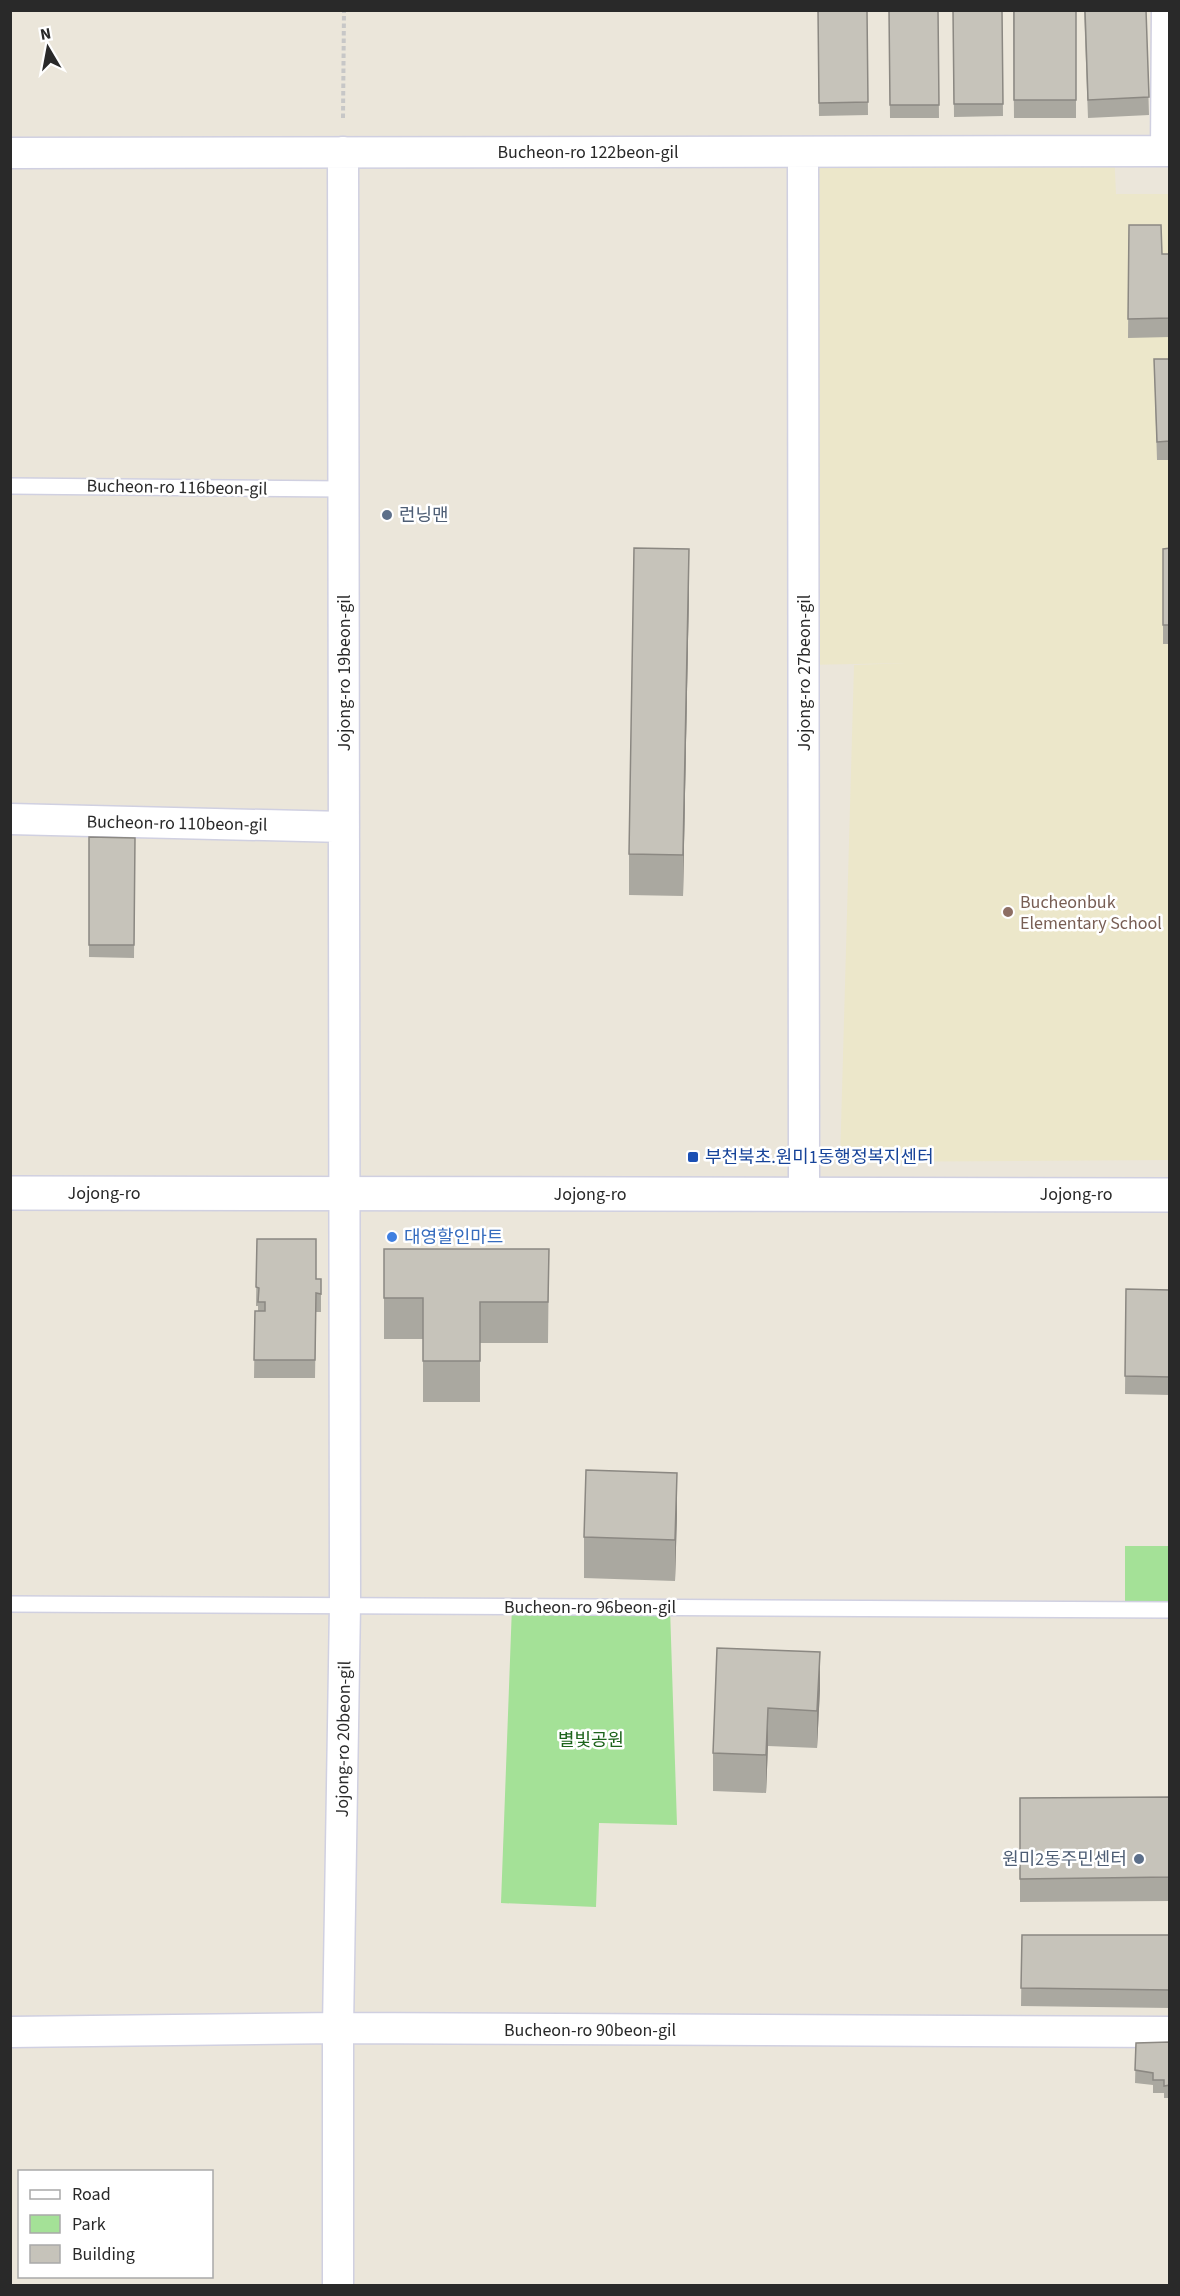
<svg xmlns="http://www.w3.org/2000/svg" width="1180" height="2296" viewBox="0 0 1180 2296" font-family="'Source Sans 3','Noto Sans KR',sans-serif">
  <rect width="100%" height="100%" fill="#ebe6da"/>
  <path fill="#ece7ca" d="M 1114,150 L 1116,194 L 1169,194 L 1169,1160 L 840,1162 L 854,665 L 906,663 L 804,665 L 803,152 Z"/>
  <path fill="#a4e197" d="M 1125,1546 L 1169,1546 L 1169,1610 L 1125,1610 Z
    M 512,1606 L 670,1608 L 677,1825 L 599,1823 L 596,1907 L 501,1903 Z"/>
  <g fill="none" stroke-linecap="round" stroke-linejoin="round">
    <defs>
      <path id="service" d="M 10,486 L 343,489
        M 10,1604 L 1170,1610"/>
      <path id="minor" d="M 1166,151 L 1167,10
        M 803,152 L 804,1194
        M 10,153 L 1170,151
        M 10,819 L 344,827
        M 10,2032 L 338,2028 L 1170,2032
        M 338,2286 L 338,2028 L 345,1605 L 343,152"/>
      <path id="tertiary" d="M 10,1193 L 1170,1195"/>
    </defs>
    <use href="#service" stroke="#d0d0e1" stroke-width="18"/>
    <use href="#minor" stroke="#d0d0e1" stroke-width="33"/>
    <use href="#tertiary" stroke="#d0d0e1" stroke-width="36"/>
    <path stroke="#c7c7c7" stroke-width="4" stroke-dasharray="4.5 3" stroke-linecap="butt" d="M 343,118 L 344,10"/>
    <use href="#service" stroke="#fff" stroke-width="15"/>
    <use href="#minor" stroke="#fff" stroke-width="30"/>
    <use href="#tertiary" stroke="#fff" stroke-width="33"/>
  </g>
  <path fill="#aaa8a0" d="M 818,10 L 867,10 L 868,115 L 819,116 Z
    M 889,10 L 938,10 L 939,118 L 890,118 Z
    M 953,10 L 1002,10 L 1003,116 L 954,117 Z
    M 1013,10 L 1076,10 L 1076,118 L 1014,118 Z
    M 1084,10 L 1146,10 L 1149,115 L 1088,118 Z
    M 1129,225 L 1162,254 L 1170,254 L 1170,337 L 1128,338 Z
    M 1154,359 L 1170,359 L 1170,460 L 1157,460 Z
    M 1170,548 L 1170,644 L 1163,644 L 1163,549 Z
    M 689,590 L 683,896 L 629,895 L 629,854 Z
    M 89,837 L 135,838 L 134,958 L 89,957 Z
    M 257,1239 L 316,1279 L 321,1279 L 321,1312 L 316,1312 L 315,1378 L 254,1378 L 255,1311 L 258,1311 L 258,1306 L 256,1306 Z
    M 384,1249 L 549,1249 L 548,1343 L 480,1343 L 480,1402 L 423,1402 L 423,1339 L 384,1339 Z
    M 1126,1289 L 1170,1290 L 1170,1395 L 1125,1394 Z
    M 677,1514 L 675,1581 L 584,1578 L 584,1537 Z
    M 717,1648 L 820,1689 L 817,1748 L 768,1746 L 766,1793 L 713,1791 L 713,1753 Z
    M 1170,1797 L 1170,1901 L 1020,1902 L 1020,1798 Z
    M 1022,1935 L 1170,1935 L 1170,2008 L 1021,2006 Z
    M 1170,2042 L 1170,2098 L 1164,2098 L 1164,2093 L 1153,2093 L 1153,2085 L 1135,2083 L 1136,2043 Z"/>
  <path fill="#8b8882" d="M 689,549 L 689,590 L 683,896 L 683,855 Z
    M 677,1473 L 677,1514 L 675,1581 L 675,1540 Z
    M 820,1652 L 820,1689 L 817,1748 L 817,1711 Z
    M 768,1708 L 768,1746 L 766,1793 L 766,1755 Z"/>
  <path fill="#c6c3ba" stroke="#8b8882" stroke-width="1.5" d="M 818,10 L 867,10 L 868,102 L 819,103 Z
    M 889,10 L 938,10 L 939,105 L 890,105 Z
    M 953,10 L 1002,10 L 1003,104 L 954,104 Z
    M 1014,10 L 1076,10 L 1076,100 L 1014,100 Z
    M 1085,10 L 1146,10 L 1149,97 L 1088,100 Z
    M 1129,225 L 1161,225 L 1162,254 L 1170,254 L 1170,318 L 1128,319 Z
    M 1154,359 L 1170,359 L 1170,441 L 1157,442 Z
    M 634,548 L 689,549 L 683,855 L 629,854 Z
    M 1170,548 L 1170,625 L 1163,625 L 1163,549 Z
    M 89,837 L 135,838 L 134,945 L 89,945 Z
    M 257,1239 L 316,1239 L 316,1279 L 321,1279 L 321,1294 L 316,1293 L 315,1360 L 254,1360 L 255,1311 L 265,1311 L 265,1302 L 258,1302 L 259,1288 L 256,1287 Z
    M 384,1249 L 549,1249 L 548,1302 L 480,1302 L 480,1361 L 423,1361 L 423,1298 L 384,1298 Z
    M 1126,1289 L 1170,1290 L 1170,1377 L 1125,1376 Z
    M 586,1470 L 677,1473 L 675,1540 L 584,1537 Z
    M 717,1648 L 820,1652 L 817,1711 L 768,1708 L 766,1755 L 713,1753 Z
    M 1170,1797 L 1170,1877 L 1020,1879 L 1020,1798 Z
    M 1022,1935 L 1170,1935 L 1170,1990 L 1021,1988 Z
    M 1170,2042 L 1170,2085 L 1164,2086 L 1164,2080 L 1153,2080 L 1153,2073 L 1135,2070 L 1136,2043 Z"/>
  <g fill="#5c6f8a" stroke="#fff" stroke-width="2">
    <circle cx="387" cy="515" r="6"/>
    <circle cx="1139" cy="1859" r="6"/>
  </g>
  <circle fill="#8d6e63" stroke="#fff" stroke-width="2" cx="1008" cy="912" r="6"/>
  <rect fill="#1a4fb4" stroke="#fff" stroke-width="2" x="687" y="1151" width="12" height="12" rx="3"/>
  <circle fill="#3f7fe0" stroke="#fff" stroke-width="2" cx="392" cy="1237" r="6"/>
  <g text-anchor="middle" stroke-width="5" stroke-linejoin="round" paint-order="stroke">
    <g font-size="18" fill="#292929" stroke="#fff">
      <text x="588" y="158">Bucheon-ro 122beon-gil</text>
      <text transform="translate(177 487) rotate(1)" y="6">Bucheon-ro 116beon-gil</text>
      <text transform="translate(344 673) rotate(-90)" y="6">Jojong-ro 19beon-gil</text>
      <text transform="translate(804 673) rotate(-90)" y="6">Jojong-ro 27beon-gil</text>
      <text transform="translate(177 823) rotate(1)" y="6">Bucheon-ro 110beon-gil</text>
      <text x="104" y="1199">Jojong-ro</text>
      <text x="590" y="1200">Jojong-ro</text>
      <text x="1076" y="1200">Jojong-ro</text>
      <text x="590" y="1613">Bucheon-ro 96beon-gil</text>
      <text transform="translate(343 1739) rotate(-89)" y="6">Jojong-ro 20beon-gil</text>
      <text x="590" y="2036">Bucheon-ro 90beon-gil</text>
    </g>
    <g font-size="18" fill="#4e5e75" stroke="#fff" text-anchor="start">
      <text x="399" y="521">런닝맨</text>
      <text x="1127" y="1865" text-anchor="end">원미2동주민센터</text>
    </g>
    <g font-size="18" fill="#785e54" stroke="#fff" text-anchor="start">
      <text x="1020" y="908">Bucheonbuk<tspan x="1020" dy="21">Elementary School</tspan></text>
    </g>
    <g font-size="18" fill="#164399" stroke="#fff" text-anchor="start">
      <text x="705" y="1163">부천북초.원미1동행정복지센터</text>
    </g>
    <g font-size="18" fill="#366cbe" stroke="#fff" text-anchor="start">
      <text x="404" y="1243">대영할인마트</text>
    </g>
    <g font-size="18" fill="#1d631b" stroke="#fff">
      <text x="591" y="1746">별빛공원</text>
    </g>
  </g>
  <rect width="1180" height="2296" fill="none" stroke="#292929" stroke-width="24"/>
  <rect x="18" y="2170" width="195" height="108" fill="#ffffff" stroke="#a9a9a9" stroke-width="1.5"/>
  <rect x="30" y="2190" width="30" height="9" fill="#ffffff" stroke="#a9a9a9" stroke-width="1.5"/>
  <text x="72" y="2200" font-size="18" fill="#292929">Road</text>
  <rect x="30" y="2215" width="30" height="18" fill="#a4e197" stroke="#a9a9a9" stroke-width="1.5"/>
  <text x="72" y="2230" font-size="18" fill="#292929">Park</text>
  <rect x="30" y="2245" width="30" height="18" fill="#c6c3ba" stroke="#a9a9a9" stroke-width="1.5"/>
  <text x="72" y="2260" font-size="18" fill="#292929">Building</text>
  <g transform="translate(48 48) rotate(350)" stroke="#ffffff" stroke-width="4.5" paint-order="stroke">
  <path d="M0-4.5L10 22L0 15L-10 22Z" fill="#292929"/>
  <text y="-9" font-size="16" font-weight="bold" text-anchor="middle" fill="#292929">N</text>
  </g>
</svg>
